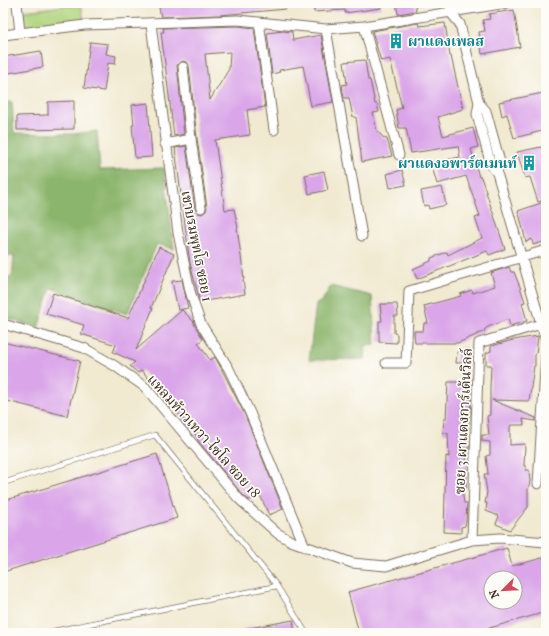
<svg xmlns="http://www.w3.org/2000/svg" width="549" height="636" viewBox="0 0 549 636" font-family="'IM FELL French Canon','Noto Serif Thai',serif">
  <rect width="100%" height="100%" fill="#fdfcf7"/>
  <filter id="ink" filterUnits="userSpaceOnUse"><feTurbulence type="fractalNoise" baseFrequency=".025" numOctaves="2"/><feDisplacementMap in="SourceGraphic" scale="8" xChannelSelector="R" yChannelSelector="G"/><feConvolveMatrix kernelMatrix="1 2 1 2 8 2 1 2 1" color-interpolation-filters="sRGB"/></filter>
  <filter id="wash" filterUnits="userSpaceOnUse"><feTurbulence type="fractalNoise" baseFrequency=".012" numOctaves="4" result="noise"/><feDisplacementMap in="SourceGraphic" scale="16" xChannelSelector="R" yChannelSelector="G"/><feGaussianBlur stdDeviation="0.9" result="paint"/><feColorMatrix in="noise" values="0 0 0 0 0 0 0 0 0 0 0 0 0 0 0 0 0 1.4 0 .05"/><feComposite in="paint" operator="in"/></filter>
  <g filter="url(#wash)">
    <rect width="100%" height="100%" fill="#f1ead1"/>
    <path fill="#afd37c" stroke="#757e4d" d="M 81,4 L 84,21 L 30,28 C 23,26 21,17 24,11 Z"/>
    <path fill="#8bb56c" stroke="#637045" d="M 3,102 L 12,102 L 14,133 L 73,134 L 97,131 L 100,170 L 164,168 L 174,249 L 157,244 L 127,314 L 51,288 L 38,328 L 3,317 L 3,277 L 12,277 L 14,256 L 3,256 Z
      M 331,286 L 372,296 L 375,345 L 365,346 L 365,359 L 309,360 L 316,304 L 322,301 Z"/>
    <g id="blocks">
      <path fill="#daa6e9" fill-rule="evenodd" d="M 158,3 L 285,3 L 286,9 L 220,15 L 161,17 Z
        M 313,3 L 380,3 L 381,8 L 345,13 L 345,10 L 314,12 Z
        M 396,3 L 415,3 L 416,11 L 398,14 Z
        M 514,10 L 520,47 L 482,54 L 479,32 L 485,31 L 483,20 L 490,19 L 489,14 Z
        M 418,23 L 419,26 L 445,23 L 450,56 L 451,56 L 463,109 L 438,117 L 443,136 L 473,128 L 478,147 L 471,149 L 479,177 L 481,177 L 505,249 L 489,255 L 487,251 L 417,279 L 413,269 L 431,261 L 431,258 L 447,252 L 448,255 L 482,238 L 475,218 L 480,216 L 466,176 L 437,184 L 431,163 L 460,157 L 458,146 L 411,153 L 406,128 L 399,128 L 396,110 L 402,108 L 390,59 L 381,61 L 372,31 Z
        M 238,26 L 254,28 L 265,107 L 247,110 L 250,135 L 215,140 L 225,210 L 234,209 L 238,228 L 237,228 L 241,256 L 244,279 L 243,279 L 245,294 L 200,302 L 190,263 L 175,148 L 186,146 L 195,209 L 198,213 L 202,214 L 206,211 L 207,207 L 197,138 L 189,66 L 188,63 L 183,61 L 177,65 L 184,134 L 174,136 L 161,32 L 164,32 L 163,28 ZM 230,52 L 229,69 L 210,100 L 205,54 Z
        M 283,31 L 292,32 L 293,40 L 321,35 L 333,102 L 311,106 L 303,66 L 279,70 L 280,72 L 272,74 L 267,33 Z
        M 90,42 L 108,44 L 106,54 L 116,56 L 115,64 L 108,63 L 104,91 L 84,88 Z
        M 41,51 L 43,67 L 3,74 L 3,57 Z
        M 365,60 L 368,80 L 370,80 L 375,104 L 377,104 L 379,112 L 373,113 L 377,131 L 384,138 L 387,139 L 392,156 L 362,162 L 356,117 L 353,117 L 349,98 L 344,98 L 342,85 L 347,84 L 344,62 Z
        M 543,93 L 546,112 L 546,130 L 514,138 L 507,114 L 502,116 L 499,102 Z
        M 74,101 L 74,129 L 17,130 L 17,116 L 48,115 L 48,102 Z
        M 148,103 L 152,157 L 135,158 L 132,125 L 134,125 L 132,105 Z
        M 546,146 L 546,199 L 538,202 L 530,177 L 525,178 L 517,152 Z
        M 402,170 L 406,185 L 390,188 L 387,174 Z
        M 324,171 L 328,190 L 309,194 L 305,175 Z
        M 442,187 L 446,205 L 429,209 L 428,205 L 424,206 L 421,191 Z
        M 544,202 L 546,208 L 546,241 L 533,245 L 532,239 L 526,242 L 520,217 L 518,211 Z
        M 159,247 L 174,254 L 151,308 L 153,308 L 136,350 L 182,310 L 194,322 L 194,324 L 203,339 L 198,343 L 210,360 L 215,357 L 222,370 L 245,415 L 283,509 L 269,515 L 260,495 L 249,500 L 243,495 L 199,442 L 193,429 L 190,431 L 186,422 L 161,396 L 152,379 L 150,381 L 142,370 L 138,373 L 130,366 L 135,362 L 113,352 L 116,345 L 81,334 L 84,325 L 46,314 L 53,293 L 128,318 Z
        M 509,267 L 511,272 L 514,272 L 520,287 L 525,302 L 522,303 L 527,321 L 510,326 L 508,319 L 488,327 L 484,330 L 485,331 L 458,343 L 415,343 L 414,331 L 423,331 L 424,323 L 428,323 L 424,306 L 461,296 L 460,294 L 472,290 L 473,293 L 495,286 L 491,273 Z
        M 182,280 L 188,308 L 178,310 L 172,281 Z
        M 380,304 L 397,304 L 398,316 L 394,316 L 394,333 L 397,334 L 397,343 L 379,342 L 379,321 L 382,321 Z
        M 538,336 L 536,354 L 535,355 L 535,366 L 534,366 L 529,401 L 492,400 L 536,418 L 536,421 L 523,419 L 524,425 L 511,425 L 510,427 L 510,445 L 525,444 L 524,466 L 526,466 L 525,470 L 529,470 L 530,482 L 528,489 L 528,507 L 510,530 L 496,524 L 499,516 L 486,511 L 487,503 L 485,503 L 487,492 L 484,474 L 488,474 L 486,456 L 490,455 L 490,442 L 482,441 L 482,435 L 489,435 L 487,416 L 490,415 L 490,388 L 491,365 L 486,365 L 486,353 L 491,351 L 491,346 L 513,340 Z
        M 3,342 L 80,361 L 67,416 L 3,400 Z
        M 469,349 L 468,363 L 456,363 L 457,352 Z
        M 448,382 L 469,382 L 469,399 L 471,399 L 467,443 L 469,444 L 469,449 L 466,450 L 467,471 L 466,488 L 462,488 L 464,503 L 467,503 L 466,521 L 465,526 L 461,527 L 461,533 L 444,532 L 446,456 L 449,457 L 448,433 L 443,433 L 444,419 L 446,419 Z
        M 157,454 L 177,518 L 3,572 L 3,501 Z
        M 507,548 L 512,566 L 546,557 L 546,612 L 472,633 L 359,633 L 348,592 ZM 491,578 L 515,578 L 515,602 L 491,602 Z
        M 293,620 L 295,633 L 244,633 L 244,629 Z"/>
    </g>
  </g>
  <g filter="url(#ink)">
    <use href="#blocks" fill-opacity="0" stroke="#7b6d5d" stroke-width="1"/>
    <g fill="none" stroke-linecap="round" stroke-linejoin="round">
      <defs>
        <path id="service" d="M 3,483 L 155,435 L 277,586
          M 44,633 L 277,586 L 306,633"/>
        <path id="minor" d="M 17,3 L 20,33
          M 450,3 L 451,13 L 460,24 L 479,103 L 477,114 L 491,165 L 497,173 L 546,341
          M 259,22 L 274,130
          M 151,24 L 178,233 L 190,291 L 195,307 L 201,324 L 229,369 L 250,413 L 305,547
          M 364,26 L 399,155
          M 326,29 L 362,236
          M 3,35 L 85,25 L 238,20 L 326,29 L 364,26 L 507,3
          M 183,67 L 191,139 L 201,208
          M 479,103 L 486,111 L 500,162 L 497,173
          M 165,144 L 191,139
          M 3,324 L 84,348 L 115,366 L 145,387 L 239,499 L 277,533 L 291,541 L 352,563 L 386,566 L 472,540 L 500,538 L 546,542
          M 386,363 L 406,363 L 409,291 L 546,250
          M 538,484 L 546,355
          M 472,540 L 479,343 L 541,324"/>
      </defs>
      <use href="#service" stroke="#7b6d5d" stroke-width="6"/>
      <use href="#minor" stroke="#7b6d5d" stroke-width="11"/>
      <path stroke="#7b6d5d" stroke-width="2" stroke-dasharray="3 3" stroke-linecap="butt" d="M 3,265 L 5,265"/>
      <use href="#service" stroke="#fff" stroke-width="4.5"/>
      <use href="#minor" stroke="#fff" stroke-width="9"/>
    </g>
  </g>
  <defs>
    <symbol id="building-bare" viewBox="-9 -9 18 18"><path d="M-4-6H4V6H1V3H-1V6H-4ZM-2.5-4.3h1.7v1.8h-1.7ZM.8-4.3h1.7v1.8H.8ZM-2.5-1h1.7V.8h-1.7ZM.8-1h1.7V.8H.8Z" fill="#0f9aa8" stroke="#fdfcf7" stroke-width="2.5" paint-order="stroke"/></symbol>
  </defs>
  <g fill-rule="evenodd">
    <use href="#building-bare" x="385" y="30" width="22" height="22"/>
    <use href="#building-bare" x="518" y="152" width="22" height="22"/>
  </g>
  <g text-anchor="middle" stroke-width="3.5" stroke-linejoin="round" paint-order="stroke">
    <g font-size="14" font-weight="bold" fill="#0d838f" stroke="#fdfcf7" text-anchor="start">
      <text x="408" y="46">ผาแดงเพลส</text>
      <text x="517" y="168" text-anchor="end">ผาแดงอพาร์ตเมนท์</text>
    </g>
    <g font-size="14" fill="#3b2a1e" stroke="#fdfcf7">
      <text transform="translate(197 246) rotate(79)" y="5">เขาบรมพุทโธ ซอย 1</text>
      <text transform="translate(463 421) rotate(-87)" y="5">ซอย 3 ผาแดงการ์เด้นวิลล์</text>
      <text transform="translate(204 436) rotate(48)" y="5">แหลมท้าวเทวา-ไซโล ซอย 18</text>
    </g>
  </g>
  <rect width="549" height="636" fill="none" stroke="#fdfcf7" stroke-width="16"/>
  <g transform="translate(503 590) rotate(246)"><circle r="19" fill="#fdfcf7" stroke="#afa8a0"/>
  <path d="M0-3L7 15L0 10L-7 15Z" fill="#d1495b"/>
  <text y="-6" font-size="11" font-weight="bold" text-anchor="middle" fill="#3b2a1e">N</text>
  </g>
</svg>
